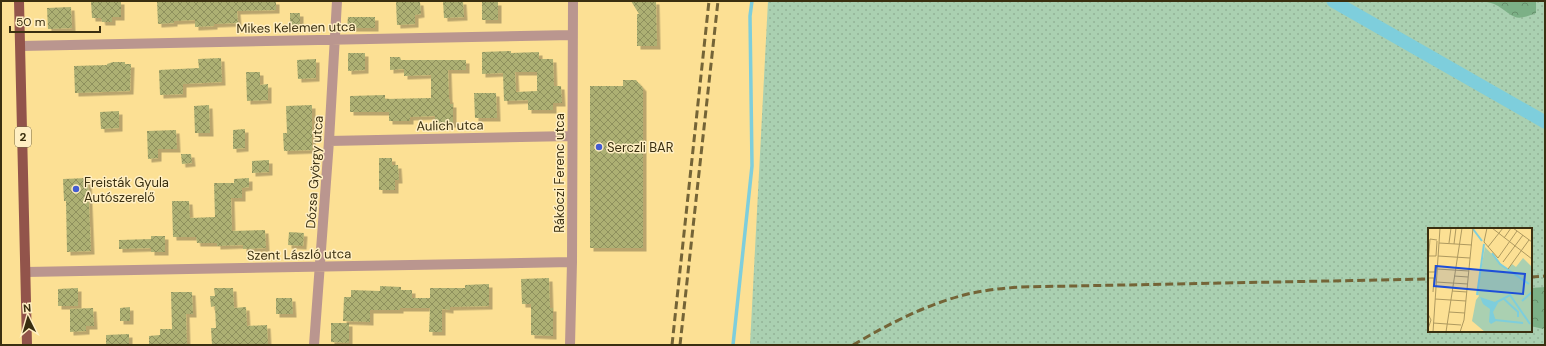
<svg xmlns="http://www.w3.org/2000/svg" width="1546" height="346" viewBox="0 0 1546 346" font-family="'DM Sans',sans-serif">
  <defs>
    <pattern id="grass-dots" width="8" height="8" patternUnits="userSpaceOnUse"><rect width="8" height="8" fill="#aad0b1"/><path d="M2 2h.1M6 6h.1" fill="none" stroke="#93b397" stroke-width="1.8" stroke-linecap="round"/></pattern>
    <pattern id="forest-crowns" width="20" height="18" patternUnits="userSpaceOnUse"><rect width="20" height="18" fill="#7cb086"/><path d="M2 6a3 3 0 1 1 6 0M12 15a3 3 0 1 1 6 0" fill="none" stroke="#67906c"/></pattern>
    <pattern id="building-cross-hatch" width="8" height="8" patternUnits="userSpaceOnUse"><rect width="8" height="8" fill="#adb073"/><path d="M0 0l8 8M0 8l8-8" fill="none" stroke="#8e905d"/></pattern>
    <filter id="shadow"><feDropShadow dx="3.5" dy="3.5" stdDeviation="0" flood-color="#0004"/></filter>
  </defs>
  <rect width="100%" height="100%" fill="#fce094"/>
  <path fill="url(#grass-dots)" fill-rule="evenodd" d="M 768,1 L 1545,1 L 1545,345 L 750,345 ZM 1429,229 L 1531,229 L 1531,331 L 1429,331 Z"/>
  <path fill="url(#forest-crowns)" d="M 1482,1 L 1536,1 L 1536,13 C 1514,22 1515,17 1498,6 C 1493,3 1487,2 1482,1 Z
    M 1545,287 L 1545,327 L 1543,329 L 1531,326 L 1531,288 Z"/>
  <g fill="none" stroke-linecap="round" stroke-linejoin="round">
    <path stroke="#7ecedc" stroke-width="3.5" d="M 733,345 L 752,166 L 750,16 L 752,1"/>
    <path stroke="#7ecedc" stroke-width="13" d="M 1333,1 L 1545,122"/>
  </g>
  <path fill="url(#building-cross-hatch)" fill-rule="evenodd" filter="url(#shadow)" d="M 91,1 L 121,1 L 121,17 L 112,17 L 112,22 L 102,22 L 101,18 L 92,18 Z
    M 157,1 L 276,1 L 276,10 L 237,11 L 238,23 L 214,24 L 214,26 L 195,27 L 195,20 L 174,21 L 174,23 L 158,24 Z
    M 396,1 L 420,2 L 421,14 L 415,15 L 415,24 L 397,25 Z
    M 443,1 L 463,1 L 464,17 L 444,18 Z
    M 631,1 L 656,1 L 657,46 L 637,46 L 637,14 L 639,14 Z
    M 482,2 L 498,2 L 498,20 L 482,20 Z
    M 71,7 L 72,28 L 48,29 L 47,8 Z
    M 290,13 L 300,13 L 300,25 L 290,25 Z
    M 348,17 L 375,17 L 375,28 L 347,28 Z
    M 511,51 L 511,53 L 539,52 L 539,59 L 553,59 L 554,86 L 561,86 L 562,103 L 553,103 L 553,110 L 528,110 L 528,100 L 504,101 L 503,73 L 482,74 L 482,52 ZM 515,72 L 537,72 L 537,91 L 516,92 Z
    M 348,53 L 365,53 L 365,70 L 348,71 Z
    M 390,57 L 400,57 L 401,60 L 466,60 L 466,70 L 448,70 L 449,99 L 450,99 L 450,104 L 453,104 L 453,124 L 435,125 L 435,116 L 410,117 L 410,121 L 389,121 L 389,112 L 350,112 L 350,96 L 385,95 L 385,99 L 431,98 L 431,75 L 404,76 L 404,69 L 390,70 Z
    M 221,58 L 222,82 L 183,84 L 183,94 L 160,95 L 159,70 L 199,68 L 198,59 Z
    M 316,59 L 316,78 L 298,79 L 297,60 Z
    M 113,62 L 125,62 L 125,64 L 131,64 L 130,91 L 75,93 L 74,66 L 107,65 L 107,64 Z
    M 246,72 L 260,72 L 260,85 L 268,84 L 268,100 L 247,101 Z
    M 623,80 L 636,80 L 643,88 L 643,248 L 590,248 L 590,86 L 623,86 Z
    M 474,93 L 496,93 L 497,118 L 475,118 Z
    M 209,105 L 210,133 L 195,133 L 194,106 Z
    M 312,105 L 312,150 L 284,151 L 283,133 L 287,133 L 286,106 Z
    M 119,111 L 119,128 L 101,129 L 100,112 Z
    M 245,129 L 245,148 L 233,149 L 233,130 Z
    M 176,130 L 177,149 L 158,149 L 158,158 L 148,159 L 147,131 Z
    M 181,154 L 191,154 L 192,163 L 182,164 Z
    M 379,158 L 392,158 L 392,165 L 398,165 L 399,180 L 395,180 L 395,190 L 379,190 Z
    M 269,160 L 269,172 L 252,173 L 252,161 Z
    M 88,178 L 91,251 L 67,252 L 66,201 L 64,201 L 63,179 Z
    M 249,178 L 249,187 L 242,188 L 242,198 L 231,198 L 232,231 L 265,230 L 266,248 L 243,249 L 243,245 L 217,246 L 217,243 L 197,243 L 196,237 L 173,237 L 172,201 L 189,201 L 190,218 L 215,217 L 214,183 L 234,183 L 234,179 Z
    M 289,232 L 304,233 L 303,246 L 288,245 Z
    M 151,236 L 165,236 L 165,252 L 151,252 L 151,248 L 119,249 L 119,240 L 151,239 Z
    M 549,278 L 550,308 L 553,308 L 553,336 L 531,335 L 531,304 L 522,304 L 521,279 Z
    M 489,284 L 489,306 L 450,307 L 450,310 L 442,309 L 442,332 L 429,332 L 430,308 L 400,308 L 400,310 L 370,310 L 370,322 L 343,321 L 344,297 L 351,297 L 351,290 L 380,291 L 380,286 L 401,287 L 401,290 L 412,290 L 412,298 L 430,298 L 430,288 L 465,288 L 465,285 Z
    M 78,288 L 78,306 L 58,306 L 58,289 Z
    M 214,288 L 233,288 L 234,308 L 246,307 L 247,326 L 267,325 L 268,344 L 212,345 L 211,328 L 216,328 L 215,306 L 211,307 L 210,296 L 215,296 Z
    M 171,292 L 192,292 L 193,314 L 186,314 L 187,345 L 149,345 L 149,336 L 160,335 L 160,329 L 172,329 Z
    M 276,298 L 292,298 L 293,314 L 276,314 Z
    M 130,307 L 130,321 L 120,321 L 120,308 Z
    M 93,308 L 94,326 L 86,326 L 86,331 L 70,332 L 70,309 Z
    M 331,323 L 349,323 L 349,343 L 331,342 Z
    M 129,334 L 129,345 L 106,345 L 106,335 Z"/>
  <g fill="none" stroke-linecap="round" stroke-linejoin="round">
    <path stroke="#ba968f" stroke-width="10" d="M 21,46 L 572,35
      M 329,141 L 572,136
      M 26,272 L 572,262
      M 314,345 L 329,141 L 337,1
      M 570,345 L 572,262 L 573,1"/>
    <path stroke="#92544b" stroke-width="10" d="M 19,1 L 27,345"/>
    <path stroke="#746437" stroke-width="3" stroke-dasharray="8 4" stroke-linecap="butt" d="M 1531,277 L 1545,276
      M 672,345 L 709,1
      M 680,345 L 718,1
      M 853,345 C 890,323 929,303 972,293 C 988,290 1004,288 1021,287 L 1429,279"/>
  </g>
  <g fill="#445dd1" stroke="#ffefc3" stroke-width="1.5">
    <circle cx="599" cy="147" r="4"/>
    <circle cx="76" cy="189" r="4"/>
  </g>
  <g text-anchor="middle" stroke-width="3" stroke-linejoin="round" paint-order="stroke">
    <rect fill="#ffefc3" stroke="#756946" stroke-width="1" x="15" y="127" width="16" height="20" rx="3"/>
    <g font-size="12" font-weight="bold" fill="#3a2f10">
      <text x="23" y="141">2</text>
    </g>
    <g font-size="13" fill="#3a2f10" stroke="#ffefc3">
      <text transform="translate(296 27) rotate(-1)" y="5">Mikes Kelemen utca</text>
      <text transform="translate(450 125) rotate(-1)" y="5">Aulich utca</text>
      <text transform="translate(314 172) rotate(-86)" y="5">Dózsa György utca</text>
      <text transform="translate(559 173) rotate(-90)" y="5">Rákóczi Ferenc utca</text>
      <text transform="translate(299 254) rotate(-1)" y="5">Szent László utca</text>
    </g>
    <g font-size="13" fill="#3a2f10" stroke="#ffefc3" text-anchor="start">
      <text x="607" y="152">Serczli BAR</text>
      <text x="84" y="187">Freisták Gyula<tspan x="84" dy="15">Autószerelő</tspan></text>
    </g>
  </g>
  <g transform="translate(1428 228)">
    <rect width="104" height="104" fill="#fce094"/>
    <path d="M 57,19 L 79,42 L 84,36 L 88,39 L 95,30 L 104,39 L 104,104 L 57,104 L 44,93 L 48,72 L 51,68 L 49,65 Z" fill="#aad0b1"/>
    <path d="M 52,69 L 70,75 L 65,84 L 68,93 L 63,96 L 61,94 L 62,81 L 55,76 Z" fill="#7ecedc"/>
    <path fill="none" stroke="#7ecedc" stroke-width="2" d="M 45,1 L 54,13M 64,25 L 72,36 L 101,56M 49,67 L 56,16M 75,70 L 90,84 L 90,89M 94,73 L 104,64M 67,75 L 82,67 L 102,96M 67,92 L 95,95"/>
    <path fill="none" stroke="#ae995f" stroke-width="1" d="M 59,0 L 56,14 L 70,30 L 89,3M 64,0 L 104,31M 85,0 L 104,14M 76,10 L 83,0M 11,15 L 44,17M 21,15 L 23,0M 26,16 L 28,0M 60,19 L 75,0M 0,28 L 8,28 L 9,13M 10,28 L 42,30M 75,34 L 95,7M 0,37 L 2,11 L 9,12M 9,41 L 41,43M 80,41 L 101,12M 0,44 L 7,44 L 7,37M 26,48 L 40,49M 0,50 L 6,50 L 5,64M 8,54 L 40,56M 24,63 L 39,64M 7,71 L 38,73M 21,84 L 37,85M 0,86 L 3,92 L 0,101M 5,95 L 33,97M 5,104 L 12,0M 18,104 L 34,0M 32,104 L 36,92 L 45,0"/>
    <path fill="#1d4ed8" fill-opacity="0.15" stroke="#1d4ed8" stroke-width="2" d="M 8,38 L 97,46 L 95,66 L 6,58 Z"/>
    <rect width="104" height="104" fill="none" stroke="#3a2f10" stroke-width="2"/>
  </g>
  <rect width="1546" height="346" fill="none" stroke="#3a2f10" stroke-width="4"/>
  <g transform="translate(28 318) rotate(355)" stroke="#ffefc3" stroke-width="3" paint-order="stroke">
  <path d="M0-3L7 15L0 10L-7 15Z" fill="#3a2f10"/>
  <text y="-6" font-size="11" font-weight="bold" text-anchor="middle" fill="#3a2f10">N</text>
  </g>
  <path d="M10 26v6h90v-6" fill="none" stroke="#3a2f10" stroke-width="2"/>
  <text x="16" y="26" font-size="12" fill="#3a2f10" stroke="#ffefc3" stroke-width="3" paint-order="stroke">50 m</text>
</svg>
